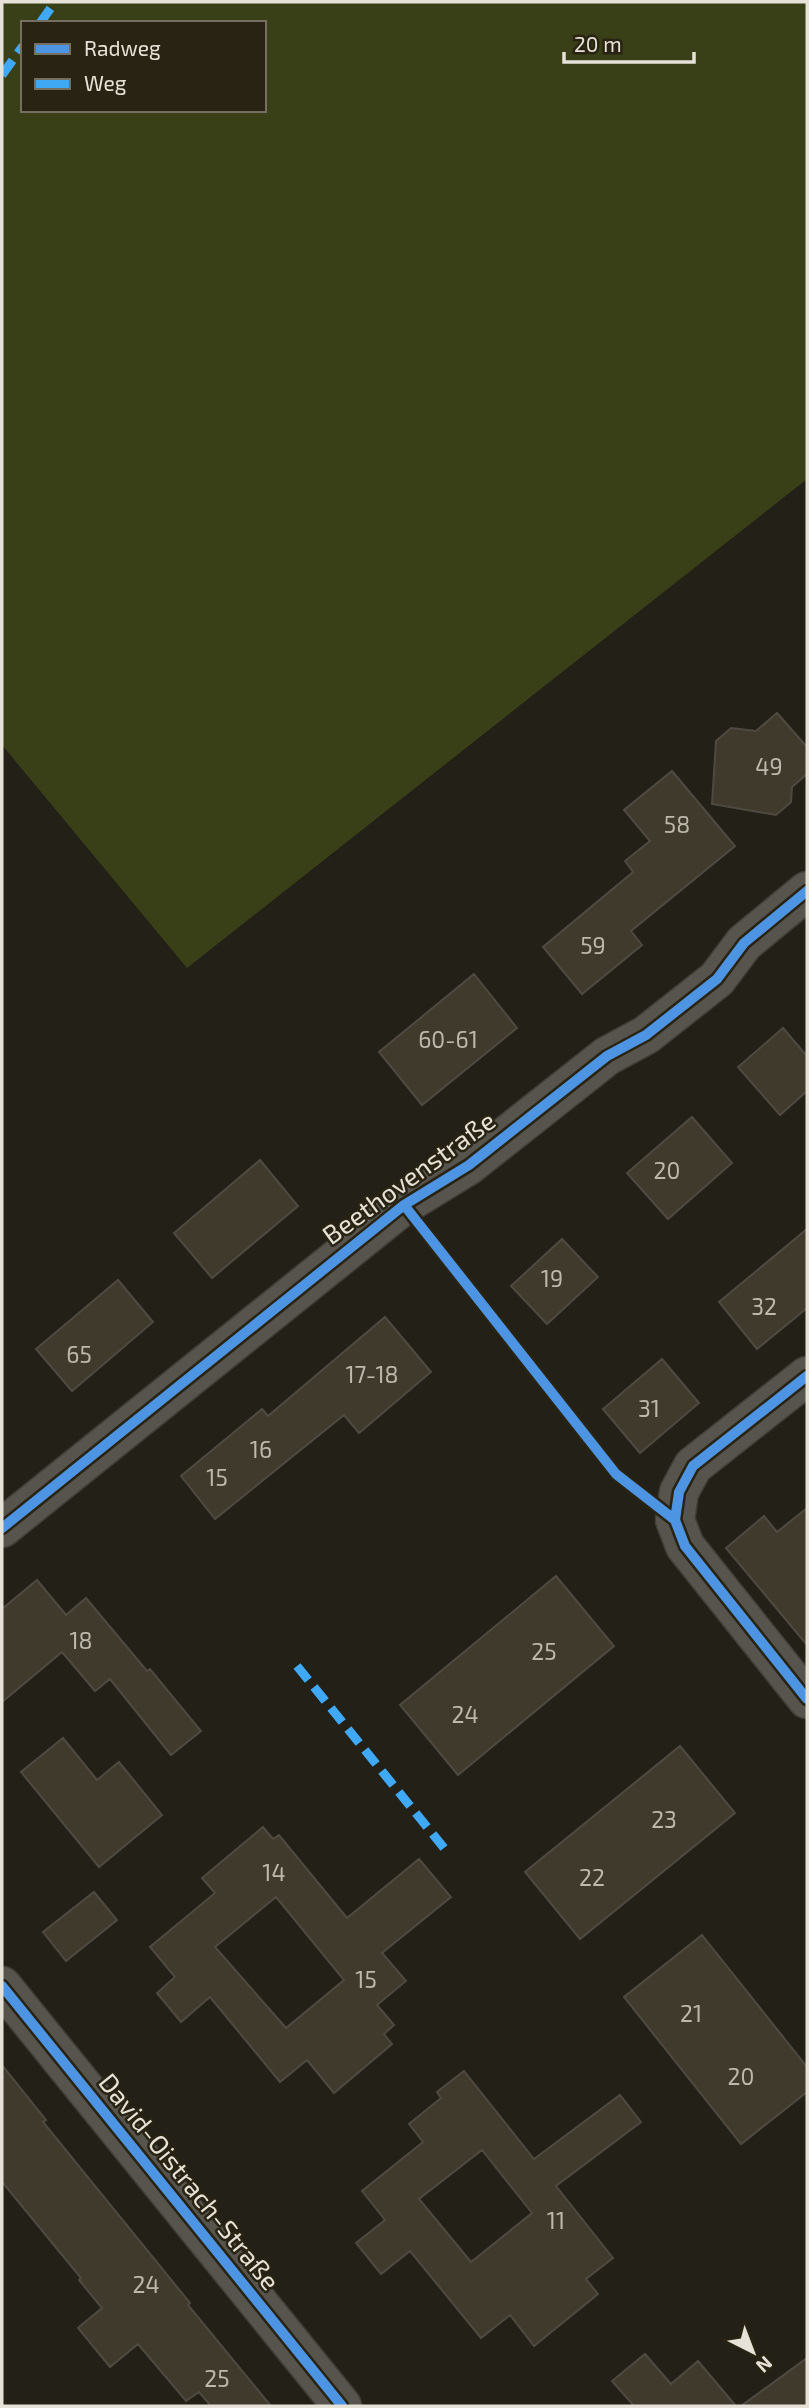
<svg xmlns="http://www.w3.org/2000/svg" width="809" height="2408" viewBox="0 0 809 2408" font-family="'Exo 2',sans-serif">
  <rect width="100%" height="100%" fill="#232017"/>
  <path fill="#394018" fill-rule="evenodd" d="M 4,2 L 807,2 L 807,479 L 187,968 L 2,745 L 2,5 ZM 23,23 L 264,23 L 264,110 L 23,110 Z"/>
  <path fill="#403a2d" stroke="#4e4a42" stroke-width="2" fill-rule="evenodd" d="M 777,713 L 807,747 L 807,774 L 792,787 L 791,802 L 776,815 L 712,804 L 716,741 L 731,728 L 756,731 Z
    M 672,771 L 735,846 L 631,931 L 642,945 L 582,994 L 543,947 L 633,872 L 625,861 L 650,841 L 624,810 Z
    M 474,974 L 517,1028 L 422,1105 L 379,1052 Z
    M 783,1028 L 807,1056 L 807,1091 L 780,1115 L 738,1067 Z
    M 692,1117 L 732,1163 L 668,1219 L 627,1173 Z
    M 260,1160 L 298,1206 L 212,1278 L 174,1233 Z
    M 807,1229 L 807,1308 L 757,1349 L 719,1302 Z
    M 562,1239 L 598,1277 L 547,1324 L 511,1286 Z
    M 118,1280 L 153,1322 L 72,1391 L 36,1349 Z
    M 385,1317 L 431,1372 L 359,1433 L 344,1415 L 215,1519 L 181,1476 L 262,1409 L 268,1416 Z
    M 662,1359 L 699,1403 L 640,1453 L 603,1409 Z
    M 807,1508 L 807,1645 L 726,1548 L 764,1516 L 777,1532 Z
    M 556,1576 L 614,1646 L 458,1775 L 400,1705 Z
    M 37,1580 L 66,1615 L 86,1598 L 147,1671 L 150,1669 L 201,1731 L 171,1755 L 110,1679 L 95,1691 L 62,1652 L 2,1702 L 2,1609 Z
    M 63,1738 L 97,1780 L 119,1762 L 162,1815 L 99,1867 L 21,1772 Z
    M 680,1746 L 735,1813 L 580,1939 L 525,1872 Z
    M 263,1827 L 273,1839 L 279,1835 L 347,1918 L 419,1859 L 451,1897 L 382,1953 L 406,1981 L 377,2005 L 394,2025 L 384,2034 L 392,2044 L 334,2093 L 307,2060 L 280,2082 L 210,1997 L 181,2022 L 157,1993 L 175,1977 L 150,1947 L 215,1893 L 202,1878 ZM 276,1897 L 344,1980 L 286,2028 L 215,1947 Z
    M 94,1892 L 117,1920 L 66,1961 L 43,1932 Z
    M 702,1935 L 807,2067 L 807,2092 L 741,2144 L 624,1997 Z
    M 2,2065 L 46,2120 L 43,2122 L 190,2303 L 188,2305 L 271,2406 L 211,2406 L 199,2392 L 186,2401 L 138,2344 L 110,2367 L 78,2328 L 102,2308 L 79,2280 L 81,2278 L 2,2182 Z
    M 464,2071 L 534,2159 L 620,2095 L 641,2122 L 556,2186 L 613,2258 L 586,2279 L 598,2294 L 534,2346 L 510,2315 L 481,2338 L 410,2251 L 381,2274 L 356,2243 L 385,2220 L 362,2191 L 423,2142 L 409,2124 L 441,2098 L 437,2092 ZM 482,2150 L 532,2213 L 471,2262 L 419,2199 Z
    M 645,2354 L 671,2384 L 698,2361 L 736,2406 L 634,2406 L 612,2381 Z
    M 807,2358 L 807,2406 L 741,2406 Z"/>
  <g fill="none" stroke-linecap="round" stroke-linejoin="round">
    <defs>
      <path id="minor" d="M 807,1376 L 693,1466 L 679,1492 L 675,1520 L 685,1546 L 807,1699
        M 2,1528 L 404,1205 L 469,1165 L 607,1056 L 646,1035 L 717,979 L 744,943 L 807,891
        M 2,1986 L 342,2406"/>
    </defs>
    <use href="#minor" stroke="#403d36" stroke-width="41"/>
    <use href="#minor" stroke="#56544c" stroke-width="38"/>
    <path stroke="#3fa9f5" stroke-width="9" stroke-dasharray="18 9" stroke-linecap="butt" d="M 40,23 L 55,2
      M 2,75 L 23,46
      M 297,1666 L 444,1848"/>
    <defs>
      <path id="cycleway" d="M 404,1205 L 616,1474 L 675,1520
        M 807,1376 L 693,1466 L 679,1492 L 675,1520 L 685,1546 L 807,1699
        M 2,1528 L 404,1205 L 469,1165 L 607,1056 L 646,1035 L 717,979 L 744,943 L 807,891
        M 2,1986 L 342,2406"/>
    </defs>
    <use href="#cycleway" stroke="#282312" stroke-width="15"/>
    <use href="#cycleway" stroke="#4d94e3" stroke-width="10"/>
  </g>
  <g text-anchor="middle" stroke-width="5" stroke-linejoin="round" paint-order="stroke">
    <g font-size="23" fill="#bcb8ac">
      <text x="769" y="775">49</text>
      <text x="677" y="833">58</text>
      <text x="593" y="954">59</text>
      <text x="448" y="1048">60-61</text>
      <text x="667" y="1179">20</text>
      <text x="552" y="1287">19</text>
      <text x="764" y="1315">32</text>
      <text x="79" y="1363">65</text>
      <text x="372" y="1383">17-18</text>
      <text x="649" y="1417">31</text>
      <text x="261" y="1458">16</text>
      <text x="217" y="1486">15</text>
      <text x="81" y="1649">18</text>
      <text x="544" y="1660">25</text>
      <text x="465" y="1723">24</text>
      <text x="664" y="1828">23</text>
      <text x="274" y="1881">14</text>
      <text x="592" y="1886">22</text>
      <text x="366" y="1988">15</text>
      <text x="691" y="2022">21</text>
      <text x="741" y="2085">20</text>
      <text x="556" y="2229">11</text>
      <text x="146" y="2293">24</text>
      <text x="217" y="2387">25</text>
    </g>
    <g font-size="26" fill="#e6e2d7" stroke="#282312">
      <text transform="translate(409 1178) rotate(-36)" y="9">Beethovenstraße</text>
      <text transform="translate(189 2182) rotate(51)" y="9">David-Oistrach-Straße</text>
    </g>
  </g>
  <rect width="809" height="2408" fill="none" stroke="#e6e2d7" stroke-width="7"/>
  <rect x="21" y="21" width="245" height="91" fill="#282312" stroke="#746f61" stroke-width="2"/>
  <rect x="35" y="44" width="35" height="10" fill="#4d94e3" stroke="#746f61" stroke-width="2"/>
  <text x="84" y="56" font-size="21" fill="#e6e2d7">Radweg</text>
  <rect x="35" y="79" width="35" height="10" fill="#3fa9f5" stroke="#746f61" stroke-width="2"/>
  <text x="84" y="91" font-size="21" fill="#e6e2d7">Weg</text>
  <g transform="translate(753 2352) rotate(138)" stroke="#282312" stroke-width="5" paint-order="stroke">
  <path d="M0-5L12 26L0 18L-12 26Z" fill="#e6e2d7"/>
  <text y="-10" font-size="19" font-weight="bold" text-anchor="middle" fill="#e6e2d7">N</text>
  </g>
  <path d="M564 52v10h130v-10" fill="none" stroke="#e6e2d7" stroke-width="3.5"/>
  <text x="574" y="52" font-size="21" fill="#e6e2d7" stroke="#282312" stroke-width="5" paint-order="stroke">20 m</text>
</svg>
